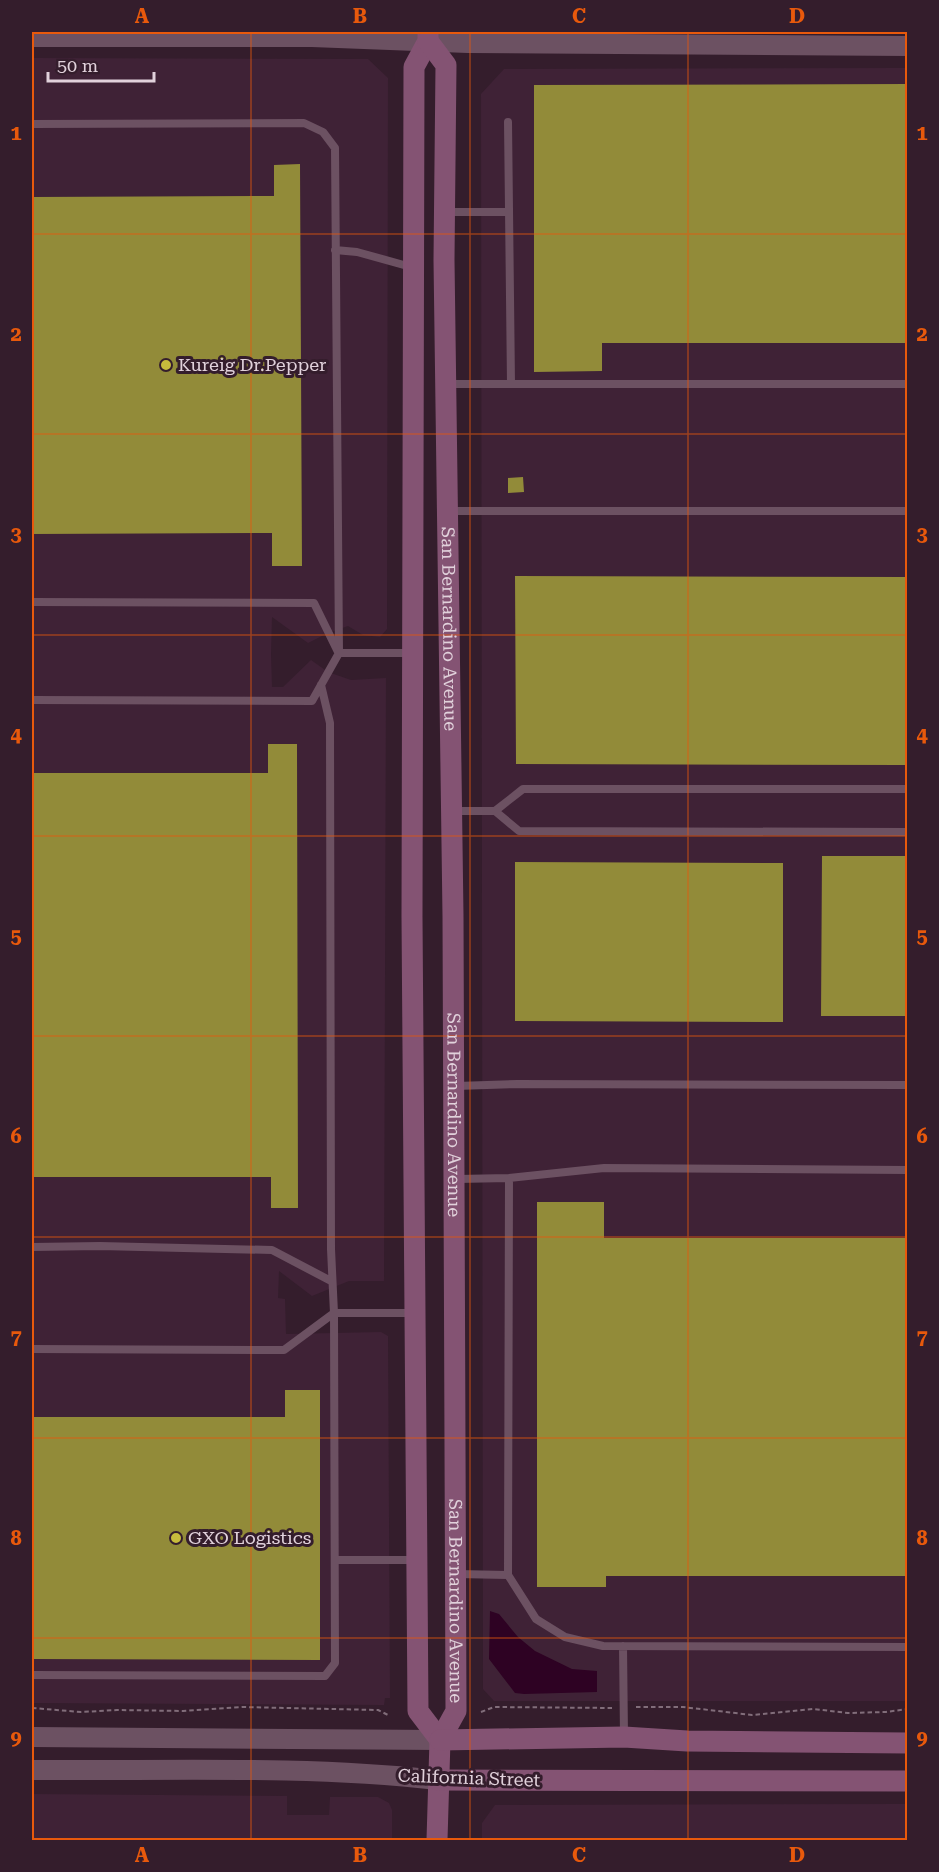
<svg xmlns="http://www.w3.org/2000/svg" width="939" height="1872" viewBox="0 0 939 1872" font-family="'Roboto Serif',serif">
  <rect width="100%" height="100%" fill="#341d2c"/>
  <path fill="#3f2236" d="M 32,58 L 368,59 L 388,78 L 387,629 L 380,637 L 363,635 L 348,626 L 328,633 L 308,643 L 272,617 L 271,654 L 272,687 L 283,687 L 311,660 L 328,672 L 351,680 L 386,678 L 384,1281 L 349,1281 L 312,1296 L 279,1271 L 278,1298 L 285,1299 L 286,1334 L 381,1332 L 388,1336 L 390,1698 L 385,1698 L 384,1705 L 32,1703 Z
    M 907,68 L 907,1701 L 494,1701 L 483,1689 L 481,94 L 504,69 Z
    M 32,1794 L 287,1796 L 287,1815 L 329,1815 L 330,1797 L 378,1797 L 389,1803 L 392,1810 L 392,1840 L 32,1840 Z
    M 907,1804 L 907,1840 L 482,1840 L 482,1823 L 495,1805 Z"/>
  <path fill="#2e0223" d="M 490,1611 L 499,1614 L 518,1637 L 535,1651 L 572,1669 L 597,1671 L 597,1692 L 524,1694 L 515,1693 L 489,1659 Z"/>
  <path fill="#928b39" d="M 908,84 L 908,343 L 602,343 L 602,371 L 534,372 L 534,85 Z
    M 300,164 L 302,566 L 272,566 L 272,533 L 32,534 L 32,197 L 274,196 L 274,165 Z
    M 523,477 L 524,492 L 508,493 L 508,478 Z
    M 515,576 L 908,577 L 908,765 L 516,764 Z
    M 268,744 L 297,744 L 298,1208 L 271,1208 L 271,1177 L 32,1177 L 32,773 L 268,773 Z
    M 822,856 L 908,856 L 908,1016 L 821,1016 Z
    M 515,862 L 783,863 L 783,1022 L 515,1021 Z
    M 537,1202 L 604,1202 L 604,1238 L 908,1238 L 908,1576 L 606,1576 L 606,1587 L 537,1587 Z
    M 285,1390 L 320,1390 L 320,1660 L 32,1659 L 32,1417 L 285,1417 Z"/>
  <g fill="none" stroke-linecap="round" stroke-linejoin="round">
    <path stroke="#816d7a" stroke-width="2" stroke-dasharray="4.5 3" stroke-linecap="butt" d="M 636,1707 L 683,1707 L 752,1715 L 813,1709 L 848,1713 L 886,1712 L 908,1709
      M 32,1708 L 81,1712 L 117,1710 L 183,1711 L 243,1707 L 378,1710 L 390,1716
      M 481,1712 L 494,1707 L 612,1708"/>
    <path stroke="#6c5162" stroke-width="8" d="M 508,122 L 511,384
      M 32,124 L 304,123 L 323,132 L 335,148 L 339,653 L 312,701 L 32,700
      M 445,212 L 509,212
      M 335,250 L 357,252 L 411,267
      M 447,384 L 908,384
      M 450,511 L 908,511
      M 32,602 L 314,603 L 338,652
      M 339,653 L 412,653
      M 452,811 L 495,811 L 519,831 L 908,832
      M 495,811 L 523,789 L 908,789
      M 456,1086 L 517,1084 L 908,1085
      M 509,1178 L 508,1575 L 536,1619 L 565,1637 L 603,1646 L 908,1647
      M 457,1179 L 509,1178 L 604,1168 L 908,1170
      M 32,1247 L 100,1246 L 272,1250 L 331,1281
      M 32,1349 L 284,1350 L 334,1313 L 414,1313
      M 335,1560 L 415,1560
      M 456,1574 L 508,1575
      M 623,1646 L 624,1736
      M 32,1675 L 325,1676 L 335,1663 L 334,1313 L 331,1249 L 330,723 L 321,685"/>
    <path stroke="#6c5162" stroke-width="20" d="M 32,37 L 312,37 L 468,43 L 908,46
      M 32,1737 L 440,1740
      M 32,1770 C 167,1771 303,1765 438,1780"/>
    <g stroke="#845373" stroke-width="21">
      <path d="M 428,32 L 428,41 L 414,67 L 412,917 L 418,1711 L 440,1740"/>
      <path id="s1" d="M 428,41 L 446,65 L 444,260 L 453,916 L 456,1711 L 440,1740 L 437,1840"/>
      <path d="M 440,1740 L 624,1737 L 687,1741 L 908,1743"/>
      <path d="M 438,1780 L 908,1781"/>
    </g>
  </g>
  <path fill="none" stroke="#e8590c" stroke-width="1.5" stroke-opacity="0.55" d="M 251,32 L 251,1840M 470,32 L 470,1840M 688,32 L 688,1840M 32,234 L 908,234M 32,434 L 908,434M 32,635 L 908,635M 32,836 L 908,836M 32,1036 L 908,1036M 32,1237 L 908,1237M 32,1438 L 908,1438M 32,1638 L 908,1638"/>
  <g fill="#c7bb3c" stroke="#341d2c" stroke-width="2">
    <circle cx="166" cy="365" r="6"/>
    <circle cx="176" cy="1538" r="6"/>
  </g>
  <g text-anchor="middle" stroke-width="6" stroke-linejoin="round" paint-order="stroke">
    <g font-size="18" fill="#e1d1db" stroke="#341d2c" text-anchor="start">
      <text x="178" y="371">Kureig Dr.Pepper</text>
      <text x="188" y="1544">GXO Logistics</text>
    </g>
    <g font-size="18" fill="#e1d1db" stroke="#341d2c">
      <text dy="6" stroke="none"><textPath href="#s1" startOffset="594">San Bernardino Avenue</textPath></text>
      <text dy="6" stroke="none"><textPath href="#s1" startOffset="1080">San Bernardino Avenue</textPath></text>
      <text dy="6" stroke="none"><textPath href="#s1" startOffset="1566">San Bernardino Avenue</textPath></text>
      <text transform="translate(469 1778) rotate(2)" y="6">California Street</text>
    </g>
  </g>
  <rect width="939" height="1872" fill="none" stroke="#341d2c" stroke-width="66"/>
  <path d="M48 72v9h106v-9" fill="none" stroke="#e1d1db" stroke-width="3"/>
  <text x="57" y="72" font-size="18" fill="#e1d1db" stroke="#341d2c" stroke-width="4.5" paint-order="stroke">50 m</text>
  <rect x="33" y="33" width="873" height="1806" fill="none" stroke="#e8590c" stroke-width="2"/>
  <g font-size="20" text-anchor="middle" font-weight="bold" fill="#e8590c">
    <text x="142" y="23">A</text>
    <text x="360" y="23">B</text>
    <text x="579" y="23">C</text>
    <text x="797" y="23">D</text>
    <text x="16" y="140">1</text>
    <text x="922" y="140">1</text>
    <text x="16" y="341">2</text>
    <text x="922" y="341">2</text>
    <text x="16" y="541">3</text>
    <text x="922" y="541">3</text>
    <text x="16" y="742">4</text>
    <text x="922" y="742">4</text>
    <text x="16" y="943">5</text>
    <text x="922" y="943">5</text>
    <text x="16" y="1143">6</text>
    <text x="922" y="1143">6</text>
    <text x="16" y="1344">7</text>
    <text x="922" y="1344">7</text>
    <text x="16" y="1545">8</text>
    <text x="922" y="1545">8</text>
    <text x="16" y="1745">9</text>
    <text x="922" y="1745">9</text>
    <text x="142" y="1862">A</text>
    <text x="360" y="1862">B</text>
    <text x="579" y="1862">C</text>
    <text x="797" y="1862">D</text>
  </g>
</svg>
